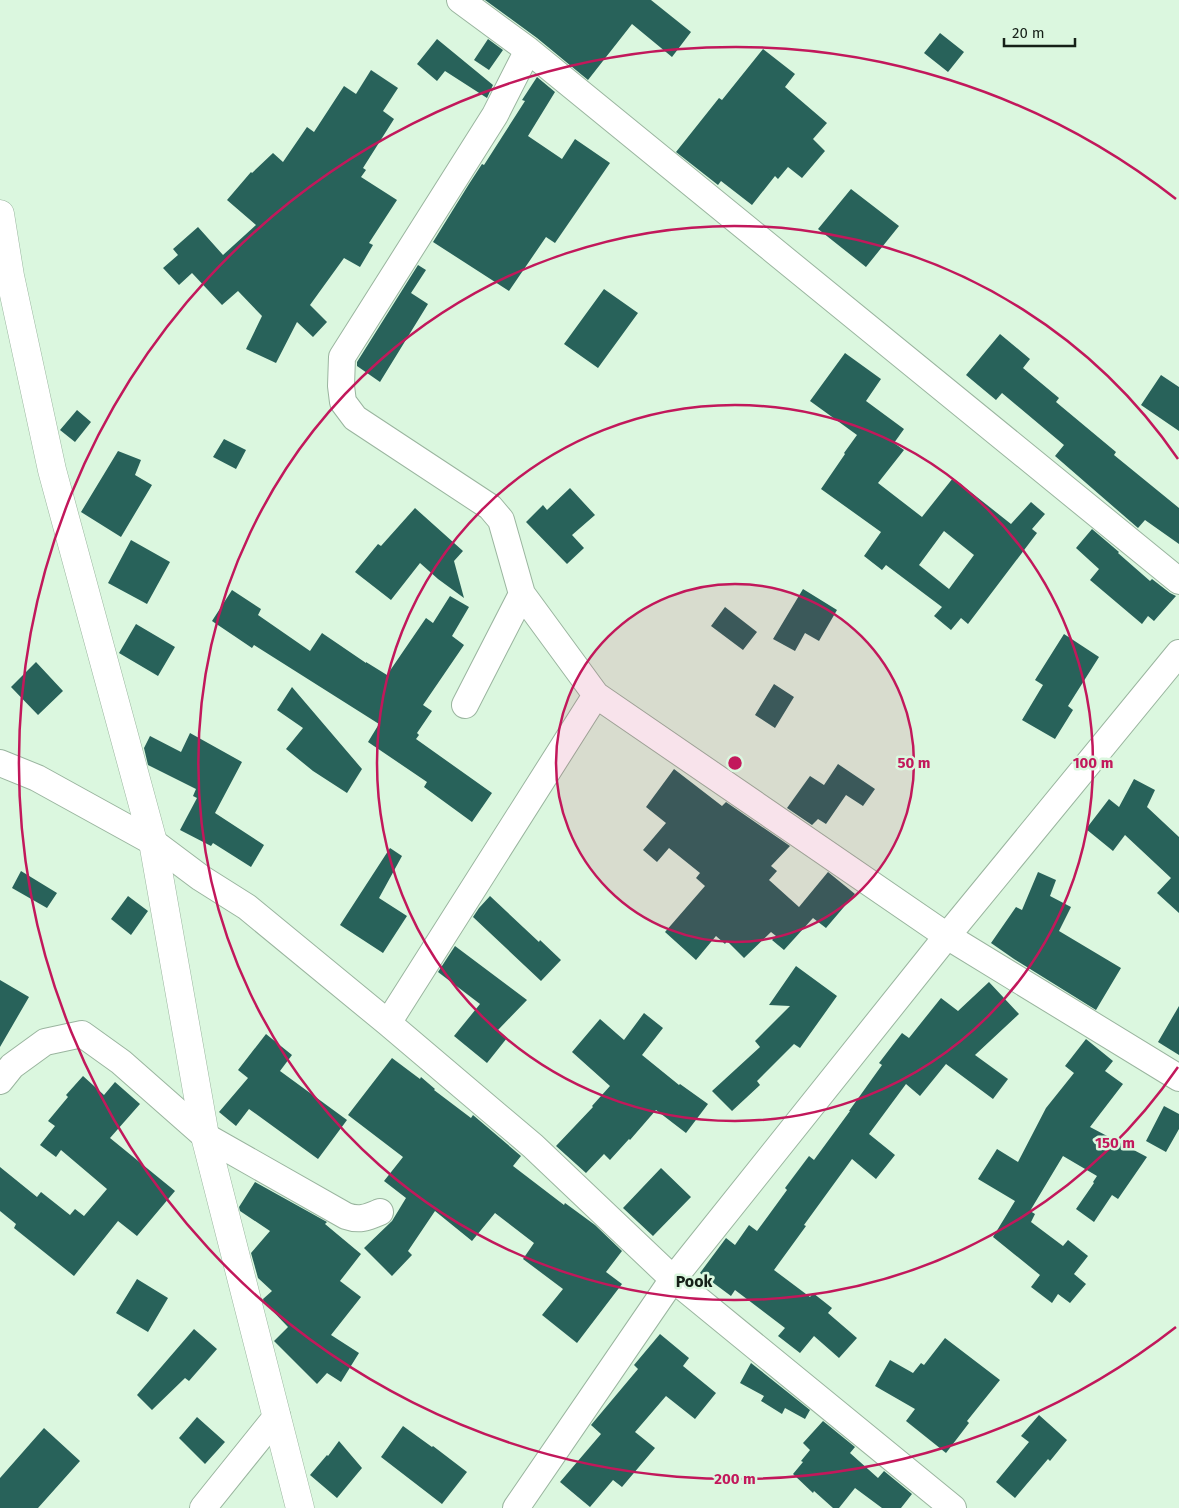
<svg xmlns="http://www.w3.org/2000/svg" width="1179" height="1508" viewBox="0 0 1179 1508" font-family="'Fira Sans',sans-serif">
  <rect width="100%" height="100%" fill="#dbf7df"/>
  <path fill="#28625a" fill-rule="evenodd" d="M 485,0 L 651,0 L 691,32 L 672,57 L 632,24 L 588,80 L 537,38 Z
    M 940,33 L 964,52 L 948,72 L 924,53 Z
    M 437,39 L 493,85 L 487,98 L 445,71 L 437,81 L 417,64 Z
    M 488,39 L 503,50 L 489,70 L 474,60 Z
    M 763,49 L 795,74 L 785,87 L 827,123 L 813,139 L 825,151 L 802,178 L 788,167 L 778,179 L 775,176 L 752,205 L 721,181 L 718,185 L 676,152 L 719,98 L 722,100 Z
    M 371,70 L 398,88 L 383,111 L 394,119 L 363,168 L 366,170 L 361,177 L 397,200 L 369,243 L 373,245 L 360,267 L 344,258 L 310,305 L 327,322 L 313,337 L 297,322 L 276,363 L 246,349 L 262,316 L 238,291 L 222,305 L 192,273 L 179,285 L 163,268 L 178,255 L 173,249 L 198,227 L 223,255 L 256,225 L 227,200 L 251,172 L 252,173 L 273,153 L 283,162 L 307,127 L 314,132 L 344,86 L 356,94 Z
    M 537,77 L 555,92 L 528,136 L 562,159 L 575,139 L 610,163 L 555,243 L 546,237 L 509,291 L 433,242 L 469,184 L 482,164 L 484,165 L 525,101 L 522,100 Z
    M 851,189 L 899,226 L 866,267 L 818,229 Z
    M 418,265 L 426,270 L 411,293 L 428,304 L 380,382 L 357,366 L 357,362 Z
    M 604,289 L 638,313 L 598,368 L 564,344 Z
    M 1000,334 L 1030,359 L 1023,368 L 1059,398 L 1056,402 L 1116,452 L 1114,455 L 1179,508 L 1179,544 L 1145,520 L 1138,528 L 1055,456 L 1064,445 L 1002,393 L 996,400 L 966,375 Z
    M 845,353 L 881,379 L 866,401 L 904,429 L 894,443 L 904,450 L 878,483 L 922,517 L 953,478 L 1011,524 L 1031,502 L 1045,514 L 1032,529 L 1037,533 L 968,624 L 961,618 L 951,630 L 934,616 L 942,607 L 886,565 L 882,570 L 864,556 L 881,532 L 821,489 L 845,454 L 844,453 L 857,435 L 810,401 ZM 944,531 L 974,555 L 949,589 L 919,565 Z
    M 1161,375 L 1179,387 L 1179,431 L 1141,405 Z
    M 77,410 L 91,422 L 75,442 L 60,430 Z
    M 224,439 L 246,450 L 236,469 L 213,457 Z
    M 118,451 L 141,460 L 135,475 L 152,485 L 121,537 L 81,512 Z
    M 570,488 L 595,515 L 572,535 L 584,548 L 567,564 L 526,522 L 543,505 L 547,510 Z
    M 415,508 L 463,551 L 454,561 L 464,598 L 438,579 L 420,563 L 391,600 L 355,572 L 378,544 L 381,546 Z
    M 1092,529 L 1119,552 L 1118,553 L 1150,581 L 1152,579 L 1170,593 L 1176,596 L 1154,621 L 1148,616 L 1142,624 L 1090,580 L 1099,569 L 1076,548 Z
    M 131,540 L 170,562 L 147,604 L 108,583 Z
    M 803,589 L 837,610 L 819,641 L 805,633 L 795,651 L 773,639 Z
    M 232,590 L 261,609 L 258,615 L 310,651 L 322,633 L 366,663 L 366,662 L 387,675 L 426,618 L 433,623 L 450,596 L 469,607 L 452,636 L 464,645 L 423,705 L 432,711 L 417,733 L 419,735 L 416,739 L 492,793 L 472,822 L 424,787 L 427,782 L 368,742 L 379,724 L 254,645 L 252,648 L 212,621 Z
    M 725,607 L 757,632 L 743,650 L 711,626 Z
    M 136,624 L 175,647 L 158,676 L 119,653 Z
    M 1064,634 L 1099,657 L 1068,706 L 1073,710 L 1055,739 L 1022,720 L 1043,685 L 1035,680 Z
    M 36,662 L 63,691 L 38,715 L 11,687 Z
    M 774,684 L 794,697 L 775,728 L 755,715 Z
    M 292,687 L 362,769 L 347,793 L 313,771 L 286,749 L 303,728 L 277,710 Z
    M 190,733 L 242,762 L 215,813 L 264,845 L 251,867 L 213,843 L 211,846 L 180,830 L 197,798 L 193,796 L 196,789 L 148,765 L 144,748 L 150,736 L 181,752 Z
    M 838,764 L 875,789 L 863,806 L 846,795 L 826,824 L 818,819 L 812,825 L 787,808 L 810,776 L 824,785 Z
    M 674,769 L 722,806 L 726,802 L 790,846 L 771,866 L 777,871 L 769,880 L 799,907 L 828,872 L 855,894 L 826,928 L 813,918 L 784,950 L 772,940 L 776,936 L 771,932 L 744,958 L 727,941 L 725,944 L 716,936 L 696,960 L 665,932 L 705,886 L 696,878 L 700,873 L 669,848 L 657,862 L 643,850 L 666,823 L 646,807 Z
    M 1134,779 L 1155,790 L 1147,807 L 1179,837 L 1179,913 L 1157,893 L 1171,878 L 1125,835 L 1113,851 L 1086,829 L 1109,799 L 1119,807 Z
    M 390,848 L 402,856 L 379,898 L 407,916 L 383,953 L 340,925 Z
    M 21,871 L 57,893 L 47,908 L 12,888 Z
    M 1038,872 L 1056,880 L 1050,896 L 1071,907 L 1059,931 L 1121,968 L 1096,1010 L 1014,959 L 991,943 L 1016,907 L 1022,910 Z
    M 128,896 L 148,911 L 131,935 L 111,919 Z
    M 490,896 L 539,942 L 540,940 L 561,960 L 541,981 L 473,917 L 479,908 Z
    M 455,946 L 527,1000 L 498,1030 L 507,1038 L 487,1063 L 454,1036 L 480,1004 L 438,972 Z
    M 796,966 L 837,996 L 800,1048 L 794,1044 L 757,1081 L 760,1085 L 732,1111 L 712,1091 L 760,1047 L 755,1041 L 790,1006 L 769,1005 Z
    M 0,980 L 29,997 L 0,1047 Z
    M 989,982 L 1019,1014 L 975,1055 L 1008,1079 L 993,1099 L 946,1064 L 920,1096 L 906,1084 L 869,1134 L 895,1155 L 876,1179 L 852,1159 L 804,1225 L 806,1226 L 774,1270 L 810,1297 L 813,1293 L 832,1308 L 828,1313 L 857,1338 L 839,1358 L 814,1336 L 800,1353 L 778,1336 L 785,1328 L 735,1290 L 731,1296 L 700,1273 L 726,1238 L 735,1245 L 749,1225 L 757,1231 L 787,1190 L 785,1188 L 809,1156 L 814,1160 L 850,1111 L 849,1111 L 882,1065 L 879,1063 L 902,1033 L 909,1038 L 941,998 L 958,1011 Z
    M 1179,1006 L 1179,1055 L 1158,1042 Z
    M 644,1013 L 663,1028 L 642,1055 L 679,1085 L 680,1084 L 708,1104 L 686,1133 L 656,1110 L 630,1140 L 629,1139 L 610,1160 L 604,1154 L 586,1173 L 556,1146 L 593,1107 L 592,1106 L 610,1086 L 572,1052 L 600,1019 L 624,1040 Z
    M 266,1034 L 292,1055 L 280,1071 L 347,1120 L 318,1159 L 249,1109 L 236,1126 L 219,1112 L 248,1078 L 238,1070 Z
    M 1086,1039 L 1113,1061 L 1105,1071 L 1123,1084 L 1090,1127 L 1147,1157 L 1118,1199 L 1112,1195 L 1094,1222 L 1076,1209 L 1094,1183 L 1093,1182 L 1097,1176 L 1063,1156 L 1030,1211 L 1035,1214 L 1031,1222 L 1063,1246 L 1068,1240 L 1088,1256 L 1074,1274 L 1086,1284 L 1070,1303 L 1058,1294 L 1052,1303 L 1031,1287 L 1040,1275 L 993,1237 L 1015,1201 L 978,1179 L 997,1149 L 1018,1162 L 1046,1108 L 1074,1073 L 1065,1066 Z
    M 392,1058 L 420,1079 L 421,1077 L 435,1089 L 434,1090 L 471,1118 L 473,1115 L 521,1156 L 513,1166 L 564,1205 L 565,1203 L 595,1225 L 622,1251 L 606,1272 L 622,1284 L 577,1343 L 542,1315 L 563,1289 L 523,1259 L 534,1243 L 495,1213 L 472,1241 L 435,1211 L 408,1251 L 412,1255 L 392,1276 L 364,1248 L 392,1221 L 406,1198 L 384,1181 L 403,1157 L 348,1115 Z
    M 83,1076 L 104,1095 L 115,1082 L 140,1104 L 110,1138 L 175,1191 L 137,1236 L 118,1221 L 74,1276 L 14,1228 L 16,1224 L 0,1211 L 0,1167 L 37,1197 L 41,1192 L 70,1215 L 75,1209 L 84,1216 L 107,1189 L 61,1150 L 56,1157 L 40,1145 L 55,1126 L 48,1121 L 68,1097 L 66,1095 Z
    M 1164,1106 L 1179,1114 L 1179,1129 L 1166,1152 L 1146,1141 Z
    M 661,1168 L 691,1197 L 653,1236 L 623,1208 Z
    M 255,1182 L 327,1222 L 325,1224 L 361,1254 L 340,1281 L 361,1297 L 331,1335 L 359,1353 L 341,1382 L 327,1373 L 317,1384 L 274,1341 L 288,1327 L 264,1302 L 263,1299 L 272,1291 L 258,1278 L 251,1253 L 270,1231 L 240,1211 L 239,1207 Z
    M 137,1279 L 168,1298 L 148,1332 L 116,1313 Z
    M 194,1329 L 217,1349 L 189,1381 L 185,1378 L 152,1410 L 137,1395 Z
    M 660,1334 L 689,1358 L 683,1366 L 716,1393 L 695,1419 L 666,1396 L 635,1432 L 655,1448 L 622,1487 L 613,1480 L 590,1507 L 560,1482 L 601,1434 L 591,1425 L 638,1369 L 634,1365 Z
    M 945,1338 L 1000,1380 L 967,1421 L 969,1423 L 946,1453 L 906,1421 L 915,1409 L 875,1386 L 890,1360 L 913,1373 L 921,1363 L 924,1365 Z
    M 751,1363 L 810,1410 L 805,1419 L 785,1408 L 782,1414 L 761,1401 L 764,1396 L 740,1383 Z
    M 1039,1415 L 1067,1440 L 1050,1461 L 1048,1459 L 1015,1498 L 996,1482 L 1029,1442 L 1021,1436 Z
    M 197,1417 L 225,1442 L 205,1464 L 179,1438 Z
    M 823,1421 L 855,1447 L 850,1453 L 878,1478 L 884,1471 L 912,1494 L 901,1508 L 882,1508 L 855,1488 L 839,1508 L 833,1508 L 814,1491 L 813,1493 L 793,1474 L 803,1462 L 801,1461 L 810,1450 L 803,1443 Z
    M 403,1426 L 432,1447 L 433,1446 L 467,1472 L 442,1504 L 381,1457 Z
    M 44,1428 L 80,1461 L 38,1508 L 0,1508 L 0,1478 Z
    M 339,1441 L 362,1468 L 337,1498 L 310,1475 L 327,1455 L 328,1456 Z"/>
  <g fill="none" stroke-linecap="round" stroke-linejoin="round">
    <defs>
      <path id="street" d="M 460,0 L 528,50 L 1179,581
        M 528,50 L 495,115 L 342,357 L 341,386 L 343,402 L 355,418 L 490,507 L 501,520 L 522,594 L 596,695 L 947,936 L 1179,1078
        M 465,705 L 522,594
        M 0,763 L 37,778 L 153,842 L 201,878 L 247,907 L 388,1023 L 533,1146 L 673,1279 L 953,1508
        M 388,1023 L 596,695
        M 0,1081 L 12,1066 L 45,1042 L 82,1034 L 121,1062 L 205,1136 L 346,1216 C 360,1221 368,1217 380,1212
        M 203,1508 L 277,1416
        M 516,1508 L 673,1279 L 947,936 L 1179,653"/>
      <path id="secondary" d="M 0,214 L 10,276 L 52,470 L 153,842 L 205,1136 L 300,1508"/>
    </defs>
    <use href="#street" stroke="#9ab59f" stroke-width="28"/>
    <use href="#secondary" stroke="#9ab59f" stroke-width="29"/>
    <use href="#street" stroke="#fff" stroke-width="26"/>
    <use href="#secondary" stroke="#fff" stroke-width="28"/>
  </g>
  <circle cx="735" cy="763" r="179" fill="#c2185b" fill-opacity=".12"/>
  <g fill="none" stroke="#c2185b" stroke-width="2.5">
    <circle cx="735" cy="763" r="179"/>
    <circle cx="735" cy="763" r="358"/>
    <path d="M1178 1067A537 537 0 1 1 1178 459"/>
    <path d="M1176 1327A716 716 0 1 1 1176 199"/>
  </g>
  <g text-anchor="middle" stroke-width="5" stroke-linejoin="round" paint-order="stroke">
    <g font-size="16" font-weight="bold" fill="#162018" stroke="#dbf7df">
      <text x="694" y="1287">Pook</text>
    </g>
  </g>
  <circle cx="735" cy="763" r="8" fill="#c2185b" stroke="#dbf7df" stroke-width="2.5"/>
  <g font-size="15" text-anchor="middle" font-weight="bold" fill="#c2185b" stroke="#dbf7df" stroke-width="5" stroke-linejoin="round" paint-order="stroke">
    <text x="914" y="768">50 m</text>
    <text x="1093" y="768">100 m</text>
    <text x="1115" y="1148">150 m</text>
    <text x="735" y="1484">200 m</text>
  </g>
  <path d="M1004 38v8h71v-8" fill="none" stroke="#162018" stroke-width="2.5"/>
  <text x="1012" y="38" font-size="15" fill="#162018" stroke="#dbf7df" stroke-width="4" paint-order="stroke">20 m</text>
</svg>
